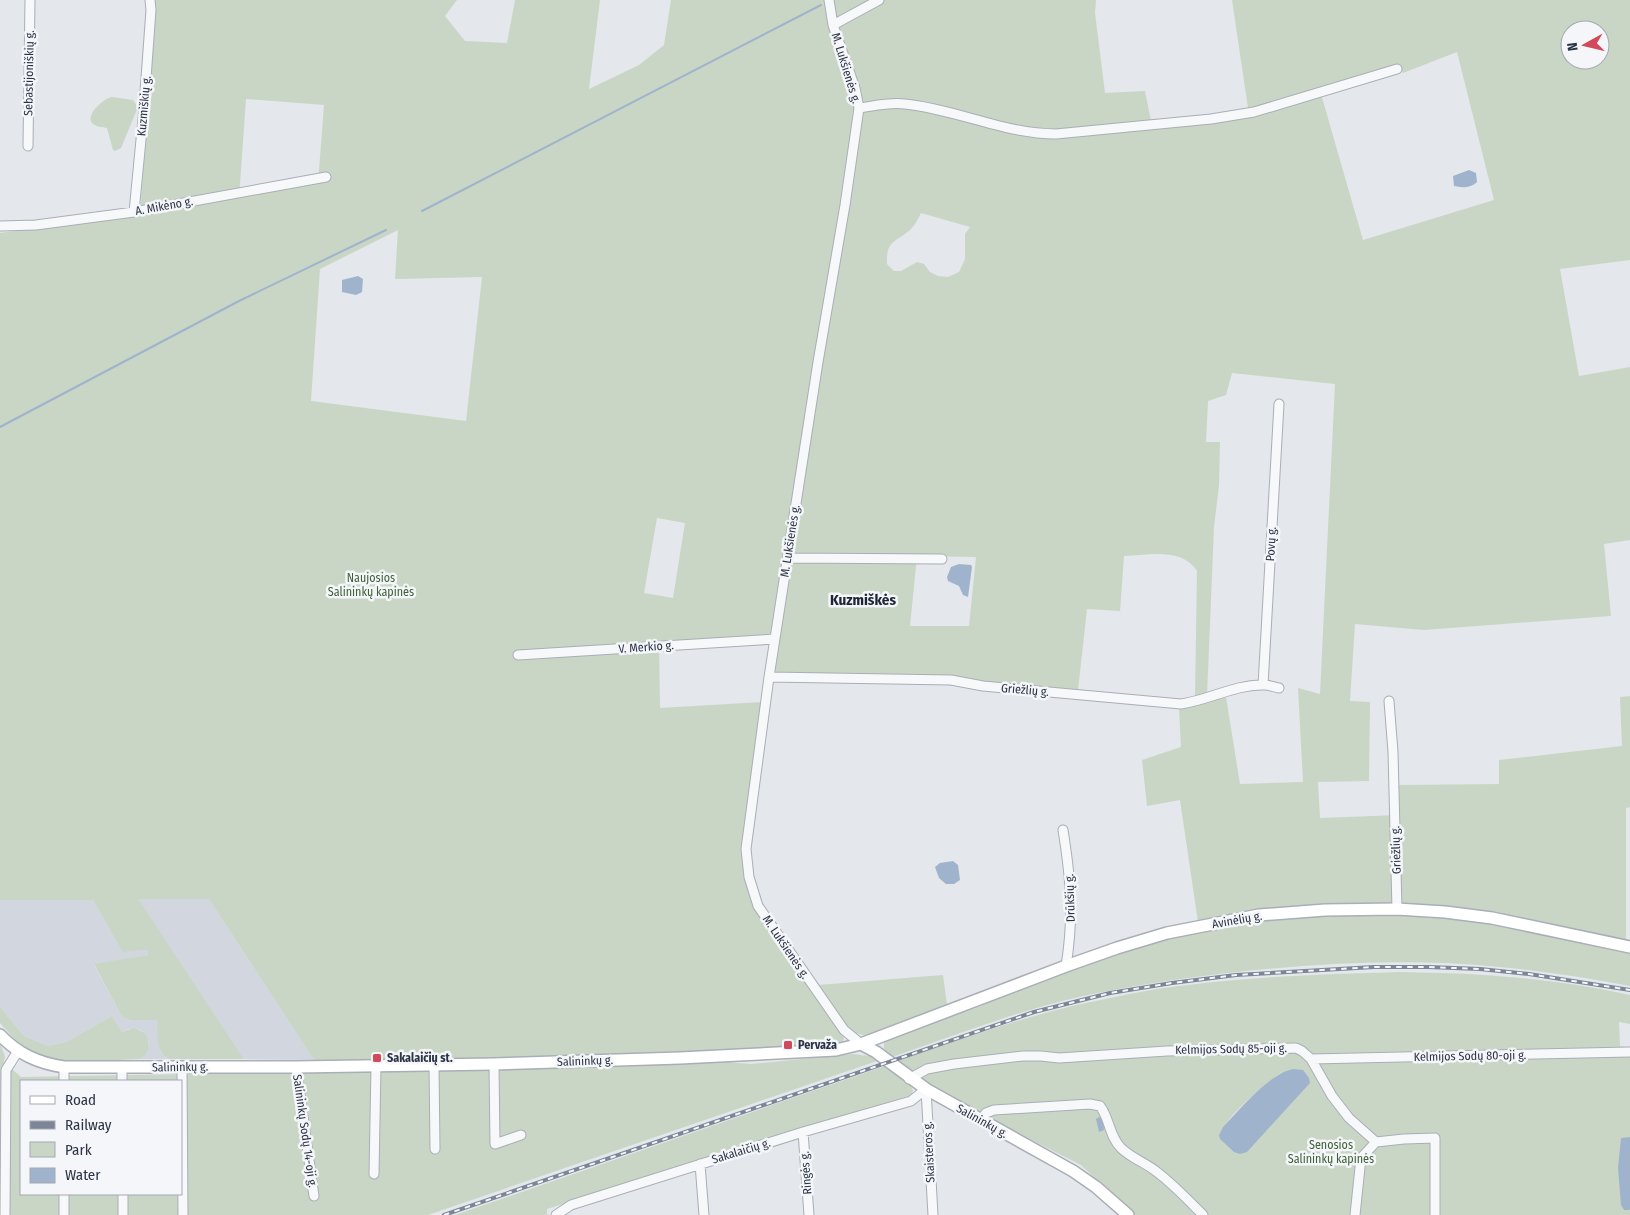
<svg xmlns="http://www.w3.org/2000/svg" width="1630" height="1215" viewBox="0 0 1630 1215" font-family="'Fira Sans Condensed',sans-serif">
  <rect width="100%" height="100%" fill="#e4e7ec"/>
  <path fill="#d2d6de" d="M 137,899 L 209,899 L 314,1060 L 244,1059 Z
    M 0,900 L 93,900 L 123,951 L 147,950 L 148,955 L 94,965 L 122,1017 L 130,1020 L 157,1020 L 160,1051 L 165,1057 L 169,1059 L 139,1059 L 143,1057 L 148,1048 L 149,1042 L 145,1033 L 140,1030 L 129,1029 L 122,1032 L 112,1016 L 66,1042 L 48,1046 L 24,1036 L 0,1007 Z"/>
  <path fill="#c9d6c5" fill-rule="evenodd" d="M 155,0 L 457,0 L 445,16 L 465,41 L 507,43 L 515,0 L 600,0 L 589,89 L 639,65 L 664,45 L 671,0 L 825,0 C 828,29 840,53 849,80 C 851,89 853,98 855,107 L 772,635 L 659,643 L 660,708 L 762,702 L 743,858 L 744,876 L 753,903 L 844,1038 L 843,1041 L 835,1044 L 758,1050 L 414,1061 L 314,1060 L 209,899 L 138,899 L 244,1059 L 169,1059 C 155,1053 158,1033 157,1020 L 130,1020 L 122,1017 L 94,964 L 148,955 L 147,950 L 123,952 L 93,900 L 0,900 L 0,233 L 140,214 ZM 246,99 L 324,105 L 318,183 L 239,198 ZM 398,230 L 395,279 L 482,277 L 466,421 L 311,401 L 320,269 ZM 657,518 L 685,523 L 673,598 L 644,593 Z
    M 832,0 L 1096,0 L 1095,13 L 1105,93 L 1145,91 L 1151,121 L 1202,116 L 1248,108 L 1232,0 L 1630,0 L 1630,260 L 1560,269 L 1579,376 L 1630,367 L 1630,540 L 1604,544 L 1611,616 L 1424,630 L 1355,624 L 1350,701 L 1370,702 L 1369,781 L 1318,782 L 1320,818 L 1399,815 L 1398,785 L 1499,784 L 1499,760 L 1622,746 L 1620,697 L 1630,696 L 1630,807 L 1626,808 L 1626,942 L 1446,909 L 1198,922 L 1180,800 L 1147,806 L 1142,760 L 1181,747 L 1179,708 L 1226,697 L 1240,784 L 1303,782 L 1298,688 L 1320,694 L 1335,384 L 1232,373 L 1226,395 L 1208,401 L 1206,442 L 1220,442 L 1219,485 L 1214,527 L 1207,696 L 1195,699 L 1197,571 C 1182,547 1148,555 1124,556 L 1120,611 L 1087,609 L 1078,690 L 985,684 L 774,673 L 808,444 L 863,114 L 862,101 L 840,40 ZM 1570,30 L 1600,30 L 1600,60 L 1570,60 ZM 1457,52 L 1494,200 L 1363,240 L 1321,94 L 1400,70 L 1403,73 ZM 921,213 L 970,227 L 965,234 L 965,259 L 959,272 L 948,277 L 938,276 L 930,272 L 924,264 L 917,262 L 901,271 L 894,271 L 887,264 C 886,240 895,243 910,230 C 915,225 918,219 921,213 ZM 917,556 L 976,557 L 969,626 L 910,626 Z
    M 112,97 L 133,100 L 138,107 L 121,148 L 115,151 L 113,150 L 107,128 C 103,127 95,127 92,123 C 85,115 104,98 112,97 Z
    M 1373,913 L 1440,917 L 1495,923 L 1630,951 L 1630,986 C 1587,978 1543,971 1499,967 C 1409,958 1318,963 1228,973 C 1178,979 1128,986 1079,997 C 1016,1011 954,1036 892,1057 L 884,1049 L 884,1042 L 886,1039 C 905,1032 925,1022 944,1017 C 969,1010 979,1009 1002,995 C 1090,963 1179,929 1273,918 C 1306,914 1340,915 1373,913 Z
    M 1400,972 C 1478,973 1554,978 1630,995 L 1630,1024 L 1619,1022 L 1620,1046 L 1630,1048 L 1630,1215 L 1134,1215 L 1081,1165 L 941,1094 L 898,1060 C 956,1042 1013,1020 1072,1006 C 1110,998 1149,989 1188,985 C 1258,976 1330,974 1400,972 ZM 1283,1071 L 1219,1135 C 1231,1111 1262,1088 1283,1071 Z
    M 943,975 L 947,1005 L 871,1035 C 862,1036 856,1034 849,1029 L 818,985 Z
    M 0,1007 L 24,1036 L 48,1046 L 66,1042 L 112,1016 L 122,1032 L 134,1028 L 145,1033 C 151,1043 150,1054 139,1059 C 107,1060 52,1068 25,1048 C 16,1041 8,1032 0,1023 Z
    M 0,1044 L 5,1056 L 4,1062 L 21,1077 L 575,1067 L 716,1061 L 751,1064 L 853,1054 L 869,1056 L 877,1061 L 428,1215 L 0,1215 ZM 21,1081 L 181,1081 L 181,1194 L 21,1194 Z
    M 885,1066 L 910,1085 L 913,1090 L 911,1095 L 547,1209 L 547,1215 L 455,1215 Z"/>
  <path fill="#9fb4cc" d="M 1469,170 L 1476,173 L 1477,182 C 1471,188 1462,188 1454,186 L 1453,176 Z
    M 358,276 L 363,279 L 362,292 L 356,295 L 342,292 L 342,280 Z
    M 959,564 L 971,565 L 972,567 L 968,597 L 963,595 L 959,586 L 948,581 L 947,577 L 951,567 Z
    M 953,861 L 958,865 L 960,880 L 954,884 L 946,884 L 939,878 L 935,867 L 940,863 Z
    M 1293,1069 L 1303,1070 L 1309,1078 L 1310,1083 L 1247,1152 L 1240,1154 L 1234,1152 L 1220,1139 L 1219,1135 L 1223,1127 C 1240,1109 1269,1074 1293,1069 Z
    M 1099,1117 L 1103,1120 L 1104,1130 L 1099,1132 L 1096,1119 Z
    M 1630,1137 L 1630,1209 L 1629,1210 L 1624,1210 L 1621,1205 L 1618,1168 L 1621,1138 Z"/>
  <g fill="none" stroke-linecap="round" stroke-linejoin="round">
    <path stroke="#9fb4cc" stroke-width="2" d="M 422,211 L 821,5
      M 0,427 L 239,301 L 386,230"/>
    <defs>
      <path id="street" d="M 829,0 L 833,25 L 855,88 L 859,108 L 845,205 L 818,362 L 769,677 L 746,849 L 749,877 L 758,906 L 844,1030 L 861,1044
        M 833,25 L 879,0
        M 859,108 C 874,106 890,102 905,104 C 956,109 1004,134 1056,134 L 1211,119 L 1254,112 L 1397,69
        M 28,146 L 30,0
        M 134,212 L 143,119 L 151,10 L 150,0
        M 0,226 L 36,225 L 134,212 L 326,177
        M 788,558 L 942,559
        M 518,655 L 775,639
        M 769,677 L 951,680 L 983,686 L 1181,704 C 1209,700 1236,684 1264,685 C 1269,685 1274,687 1279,688
        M 1263,685 L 1279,404
        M 1389,701 L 1393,752 L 1397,909
        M 1063,830 C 1071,880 1074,916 1066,966
        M 1311,1059 L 1630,1052
        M 494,1064 L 495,1144 L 521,1135
        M 434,1065 L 435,1149
        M 64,1067 L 64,1081
        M 182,1067 L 183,1215
        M 296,1067 L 314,1196
        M 122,1068 L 122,1081
        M 909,1079 L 927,1069 L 954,1064 L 1023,1056 L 1041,1056 L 1059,1058 L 1167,1051 L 1296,1048 L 1302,1051 L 1311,1059 L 1332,1096 L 1349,1118 L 1376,1142 L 1404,1139 L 1435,1138 L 1435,1215
        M 926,1089 L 933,1215
        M 980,1121 L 986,1113 L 994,1110 L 1090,1104 L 1100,1106 C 1110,1119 1109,1136 1121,1148 C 1131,1158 1146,1163 1157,1172 C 1174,1185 1188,1200 1203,1215
        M 803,1132 L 809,1215
        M 700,1164 L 704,1215
        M 374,1174 L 376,1066
        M 5,1215 L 6,1070 L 18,1051
        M 64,1215 L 64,1194
        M 123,1215 L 123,1194
        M 556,1215 L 571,1205 L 803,1132 L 911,1101 L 926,1089
        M 1355,1215 L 1361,1158 L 1376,1142"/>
      <path id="secondary" d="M 0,1035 C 18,1054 38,1063 64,1067 L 296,1067 L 494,1064 L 680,1058 L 836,1050 L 861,1044 L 1066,966 L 1117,948 L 1167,933 L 1259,915 L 1325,910 L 1397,909 L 1445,912 L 1492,918 L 1630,947
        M 861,1044 L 876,1052 L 926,1089 L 1073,1171 L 1096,1187 L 1128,1215"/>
    </defs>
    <use href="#street" stroke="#a9aeb7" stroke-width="11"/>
    <use href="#secondary" stroke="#a9aeb7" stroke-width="14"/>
    <use href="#street" stroke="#f7f8fa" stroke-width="9"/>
    <use href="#secondary" stroke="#fff" stroke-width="11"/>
    <defs>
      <path id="rail" d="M 444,1215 L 1034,1012 L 1110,993 L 1172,983 L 1236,975 L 1374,967 L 1428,967 L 1480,969 L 1529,974 L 1630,990"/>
    </defs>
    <use href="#rail" stroke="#7d8696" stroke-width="4"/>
    <use href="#rail" stroke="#f4f6f9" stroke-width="2" stroke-dasharray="5.5" stroke-linecap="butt"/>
  </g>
  <g fill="#d1495b" stroke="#f4f6f9" stroke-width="2">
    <rect x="783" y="1040" width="10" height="10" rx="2.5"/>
    <rect x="372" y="1053" width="10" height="10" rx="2.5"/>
  </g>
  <g text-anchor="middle" stroke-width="5" stroke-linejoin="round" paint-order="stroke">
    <g font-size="12" fill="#2b3445" stroke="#f4f6f9">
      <text transform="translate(846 68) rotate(73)" y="4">M. Lukšienės g.</text>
      <text transform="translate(29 73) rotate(-89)" y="4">Sebastijoniškių g.</text>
      <text transform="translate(144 106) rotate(-85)" y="4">Kuzmiškių g.</text>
      <text transform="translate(164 206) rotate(-10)" y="4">A. Mikėno g.</text>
      <text transform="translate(790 541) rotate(-81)" y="4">M. Lukšienės g.</text>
      <text transform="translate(1271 544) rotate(-87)" y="4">Povų g.</text>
      <text transform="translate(646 647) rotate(-4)" y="4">V. Merkio g.</text>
      <text transform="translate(1025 690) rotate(5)" y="4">Griežlių g.</text>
      <text transform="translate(1396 850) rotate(-92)" y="4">Griežlių g.</text>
      <text transform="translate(1070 898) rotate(-92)" y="4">Drūkšių g.</text>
      <text transform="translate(1237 920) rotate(-10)" y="4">Avinėlių g.</text>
      <text transform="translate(786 947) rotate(56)" y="4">M. Lukšienės g.</text>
      <text transform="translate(1231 1049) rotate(-1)" y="4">Kelmijos Sodų 85-oji g.</text>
      <text transform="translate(1470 1056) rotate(-1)" y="4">Kelmijos Sodų 80-oji g.</text>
      <text transform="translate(585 1061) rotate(-2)" y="4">Salininkų g.</text>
      <text transform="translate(180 1067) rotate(-1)" y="4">Salininkų g.</text>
      <text transform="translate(982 1121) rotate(29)" y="4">Salininkų g.</text>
      <text transform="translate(305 1131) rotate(82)" y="4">Salininkų Sodų 14-oji g.</text>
      <text transform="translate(741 1151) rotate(-17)" y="4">Sakalaičių g.</text>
      <text transform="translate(929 1152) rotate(-93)" y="4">Skaisteros g.</text>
      <text transform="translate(806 1173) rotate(-94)" y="4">Ringės g.</text>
    </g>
    <g font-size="12" fill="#3f6138" stroke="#f4f6f9">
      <text x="371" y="582">Naujosios<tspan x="371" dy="14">Salininkų kapinės</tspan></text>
      <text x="1331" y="1149">Senosios<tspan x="1331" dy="14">Salininkų kapinės</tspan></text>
    </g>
    <g font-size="12" font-weight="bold" fill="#2b3445" stroke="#f4f6f9" text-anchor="start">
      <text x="798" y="1049">Pervaža</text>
      <text x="387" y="1062">Sakalaičių st.</text>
    </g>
    <g font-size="15" font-weight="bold" fill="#1d2536" stroke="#f4f6f9">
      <text x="863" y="605">Kuzmiškės</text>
    </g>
  </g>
  <rect x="20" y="1080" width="162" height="115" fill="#f4f6f9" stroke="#a4a8b1"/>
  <rect x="30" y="1096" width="25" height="8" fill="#ffffff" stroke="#a4a8b1"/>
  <text x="65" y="1105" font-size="15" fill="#2b3445">Road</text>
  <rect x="30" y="1121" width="25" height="8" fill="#7d8696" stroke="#a4a8b1"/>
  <text x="65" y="1130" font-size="15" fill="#2b3445">Railway</text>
  <rect x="30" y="1142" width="25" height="15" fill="#c9d6c5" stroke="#a4a8b1"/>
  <text x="65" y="1155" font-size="15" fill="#2b3445">Park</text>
  <rect x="30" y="1168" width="25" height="15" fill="#9fb4cc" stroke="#a4a8b1"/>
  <text x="65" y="1180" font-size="15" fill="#2b3445">Water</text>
  <g transform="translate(1585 45) rotate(262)"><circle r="24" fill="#f4f6f9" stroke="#a4a8b1"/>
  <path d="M0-4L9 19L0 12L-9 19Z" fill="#d1495b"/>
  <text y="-8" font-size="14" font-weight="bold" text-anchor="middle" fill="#2b3445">N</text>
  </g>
</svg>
